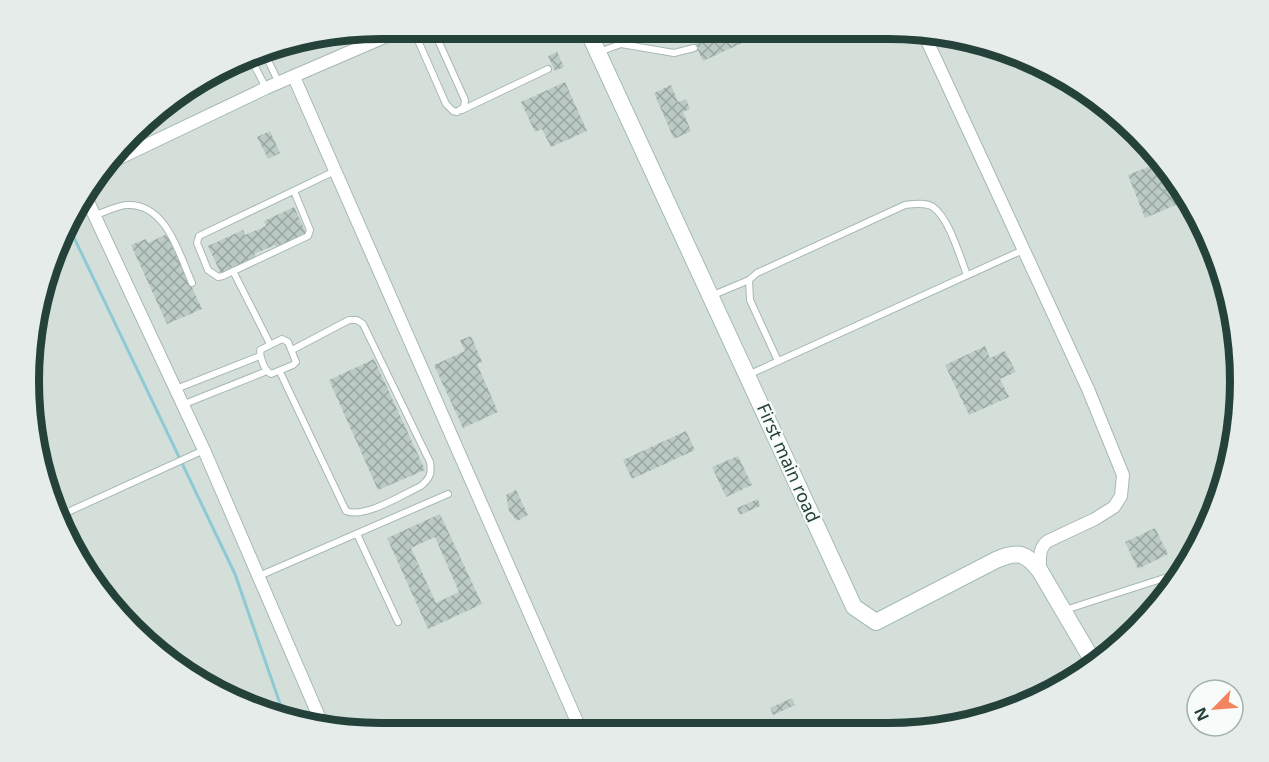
<svg xmlns="http://www.w3.org/2000/svg" width="1269" height="762" viewBox="0 0 1269 762" font-family="'Noto Sans',sans-serif">
  <defs>
    <pattern id="building-cross-hatch" width="8" height="8" patternUnits="userSpaceOnUse" patternTransform="scale(1.5)"><rect width="8" height="8" fill="#bbcac4"/><path d="M0 0l8 8M0 8l8-8" fill="none" stroke="#98a6a0"/></pattern>
  </defs>
  <rect width="100%" height="100%" fill="#e6efeb"/>
  <path fill="#d4dfda" d="M 381,29 L 911,29 L 1002,47 L 1084,88 L 1181,185 L 1234,313 L 1234,450 L 1181,577 L 1137,630 L 1065,686 L 1001,715 L 911,733 L 358,733 L 267,715 L 185,674 L 102,596 L 47,495 L 29,381 L 47,268 L 88,185 L 167,101 L 268,47 Z"/>
  <g fill="none" stroke-linecap="round" stroke-linejoin="round">
    <path stroke="#8ec9d4" stroke-width="3" d="M 68,225 L 235,574 L 285,718"/>
  </g>
  <path fill="url(#building-cross-hatch)" fill-rule="evenodd" d="M 627,29 L 651,29 L 631,38 Z
    M 688,29 L 764,29 L 766,32 L 703,61 Z
    M 557,52 L 564,67 L 555,71 L 548,56 Z
    M 565,82 L 587,131 L 551,147 L 542,129 L 535,132 L 521,102 Z
    M 671,85 L 678,102 L 686,99 L 690,109 L 683,112 L 691,131 L 674,139 L 654,93 Z
    M 270,131 L 280,153 L 268,159 L 257,137 Z
    M 1158,163 L 1181,185 L 1187,200 L 1145,218 L 1128,175 Z
    M 294,207 L 307,235 L 277,249 L 275,245 L 254,254 L 256,258 L 221,274 L 208,246 L 243,230 L 245,235 L 266,226 L 264,221 Z
    M 167,234 L 202,309 L 167,324 L 131,245 L 146,239 L 148,243 Z
    M 471,336 L 482,362 L 477,364 L 498,412 L 463,428 L 434,365 L 465,351 L 460,340 Z
    M 985,346 L 990,358 L 1005,351 L 1016,372 L 1000,379 L 1009,397 L 969,415 L 945,365 Z
    M 374,359 L 425,470 L 378,490 L 329,380 Z
    M 686,431 L 695,450 L 632,479 L 623,460 Z
    M 738,456 L 752,485 L 726,497 L 712,467 Z
    M 516,490 L 528,515 L 517,521 L 509,511 L 506,495 Z
    M 758,499 L 760,506 L 740,515 L 737,508 Z
    M 440,514 L 482,604 L 428,629 L 387,538 ZM 435,537 L 459,592 L 436,603 L 411,548 Z
    M 1155,528 L 1168,554 L 1138,569 L 1125,542 Z
    M 792,698 L 795,705 L 773,715 L 770,708 Z"/>
  <g fill="none" stroke-linecap="round" stroke-linejoin="round">
    <defs>
      <path id="lane" d="M 413,29 L 446,104 L 453,111 L 457,112 L 464,107 L 465,100 L 433,29
        M 613,29 L 621,44
        M 263,50 L 279,83
        M 599,52 L 621,44 L 674,53 L 694,48
        M 250,57 L 266,88
        M 462,110 L 548,69
        M 294,191 L 310,230 L 308,236 L 223,276 L 218,277 L 208,270 L 197,243 L 199,236 L 335,171
        M 95,215 C 105,212 116,206 126,205 C 166,202 179,254 192,283
        M 233,271 L 270,344
        M 711,296 L 749,280
        M 282,339 L 288,342 L 296,362 L 293,365 L 271,374 C 264,370 260,358 260,350 Z
        M 778,361 L 750,300 L 749,280 L 757,273 L 905,205 C 913,204 926,202 933,207 C 949,218 960,257 967,275
        M 280,372 L 346,511 C 365,519 403,494 421,486 C 430,478 432,474 430,462 L 363,324 L 357,320 L 349,320 L 292,350
        M 748,375 L 1023,250
        M 176,389 L 260,356
        M 182,405 L 267,371
        M 59,516 L 204,450
        M 357,534 L 398,622
        M 259,576 L 448,494
        M 1065,610 L 1183,572
        M 630,733 L 651,725 L 663,728 L 666,733"/>
      <path id="street" d="M 923,32 L 1088,389 L 1123,475 L 1121,496 L 1114,507 L 1095,519 L 1048,541 C 1038,548 1040,559 1040,571
        M 294,77 L 582,733
        M 107,164 L 266,88 L 403,29
        M 84,193 L 204,450 L 323,726"/>
      <path id="secondary" d="M 587,29 L 854,607 L 876,622 L 996,560 C 1018,550 1026,553 1040,571 L 1094,663"/>
    </defs>
    <use href="#lane" stroke="#a8b8b2" stroke-width="8"/>
    <use href="#street" stroke="#a8b8b2" stroke-width="14"/>
    <use href="#secondary" stroke="#a4bbb3" stroke-width="18"/>
    <use href="#lane" stroke="#fff" stroke-width="6"/>
    <use href="#street" stroke="#fff" stroke-width="12"/>
    <use href="#secondary" stroke="#fff" stroke-width="16"/>
  </g>
  <g text-anchor="middle" stroke-width="4.5" stroke-linejoin="round" paint-order="stroke">
    <g font-size="18" fill="#24423a" stroke="#f7fbf9">
      <text transform="translate(788 463) rotate(66)" y="6">First main road</text>
    </g>
  </g>
  <path d="M0 0H1269V762H0ZM381 39H888A342 342 0 0 1 1230 381V381A342 342 0 0 1 888 723H381A342 342 0 0 1 39 381V381A342 342 0 0 1 381 39Z" fill="#e6ecea" fill-rule="evenodd"/>
  <path fill="none" stroke="#24423a" stroke-width="8" d="M381 39H888A342 342 0 0 1 1230 381V381A342 342 0 0 1 888 723H381A342 342 0 0 1 39 381V381A342 342 0 0 1 381 39Z"/>
  <g transform="translate(1215 708) rotate(245)"><circle r="28" fill="#f7fbf9" stroke="#a3b1ad" stroke-width="1.5"/>
  <path d="M0-4.5L10 22L0 15L-10 22Z" fill="#f4845f"/>
  <text y="-9" font-size="16" font-weight="bold" text-anchor="middle" fill="#24423a">N</text>
  </g>
</svg>
